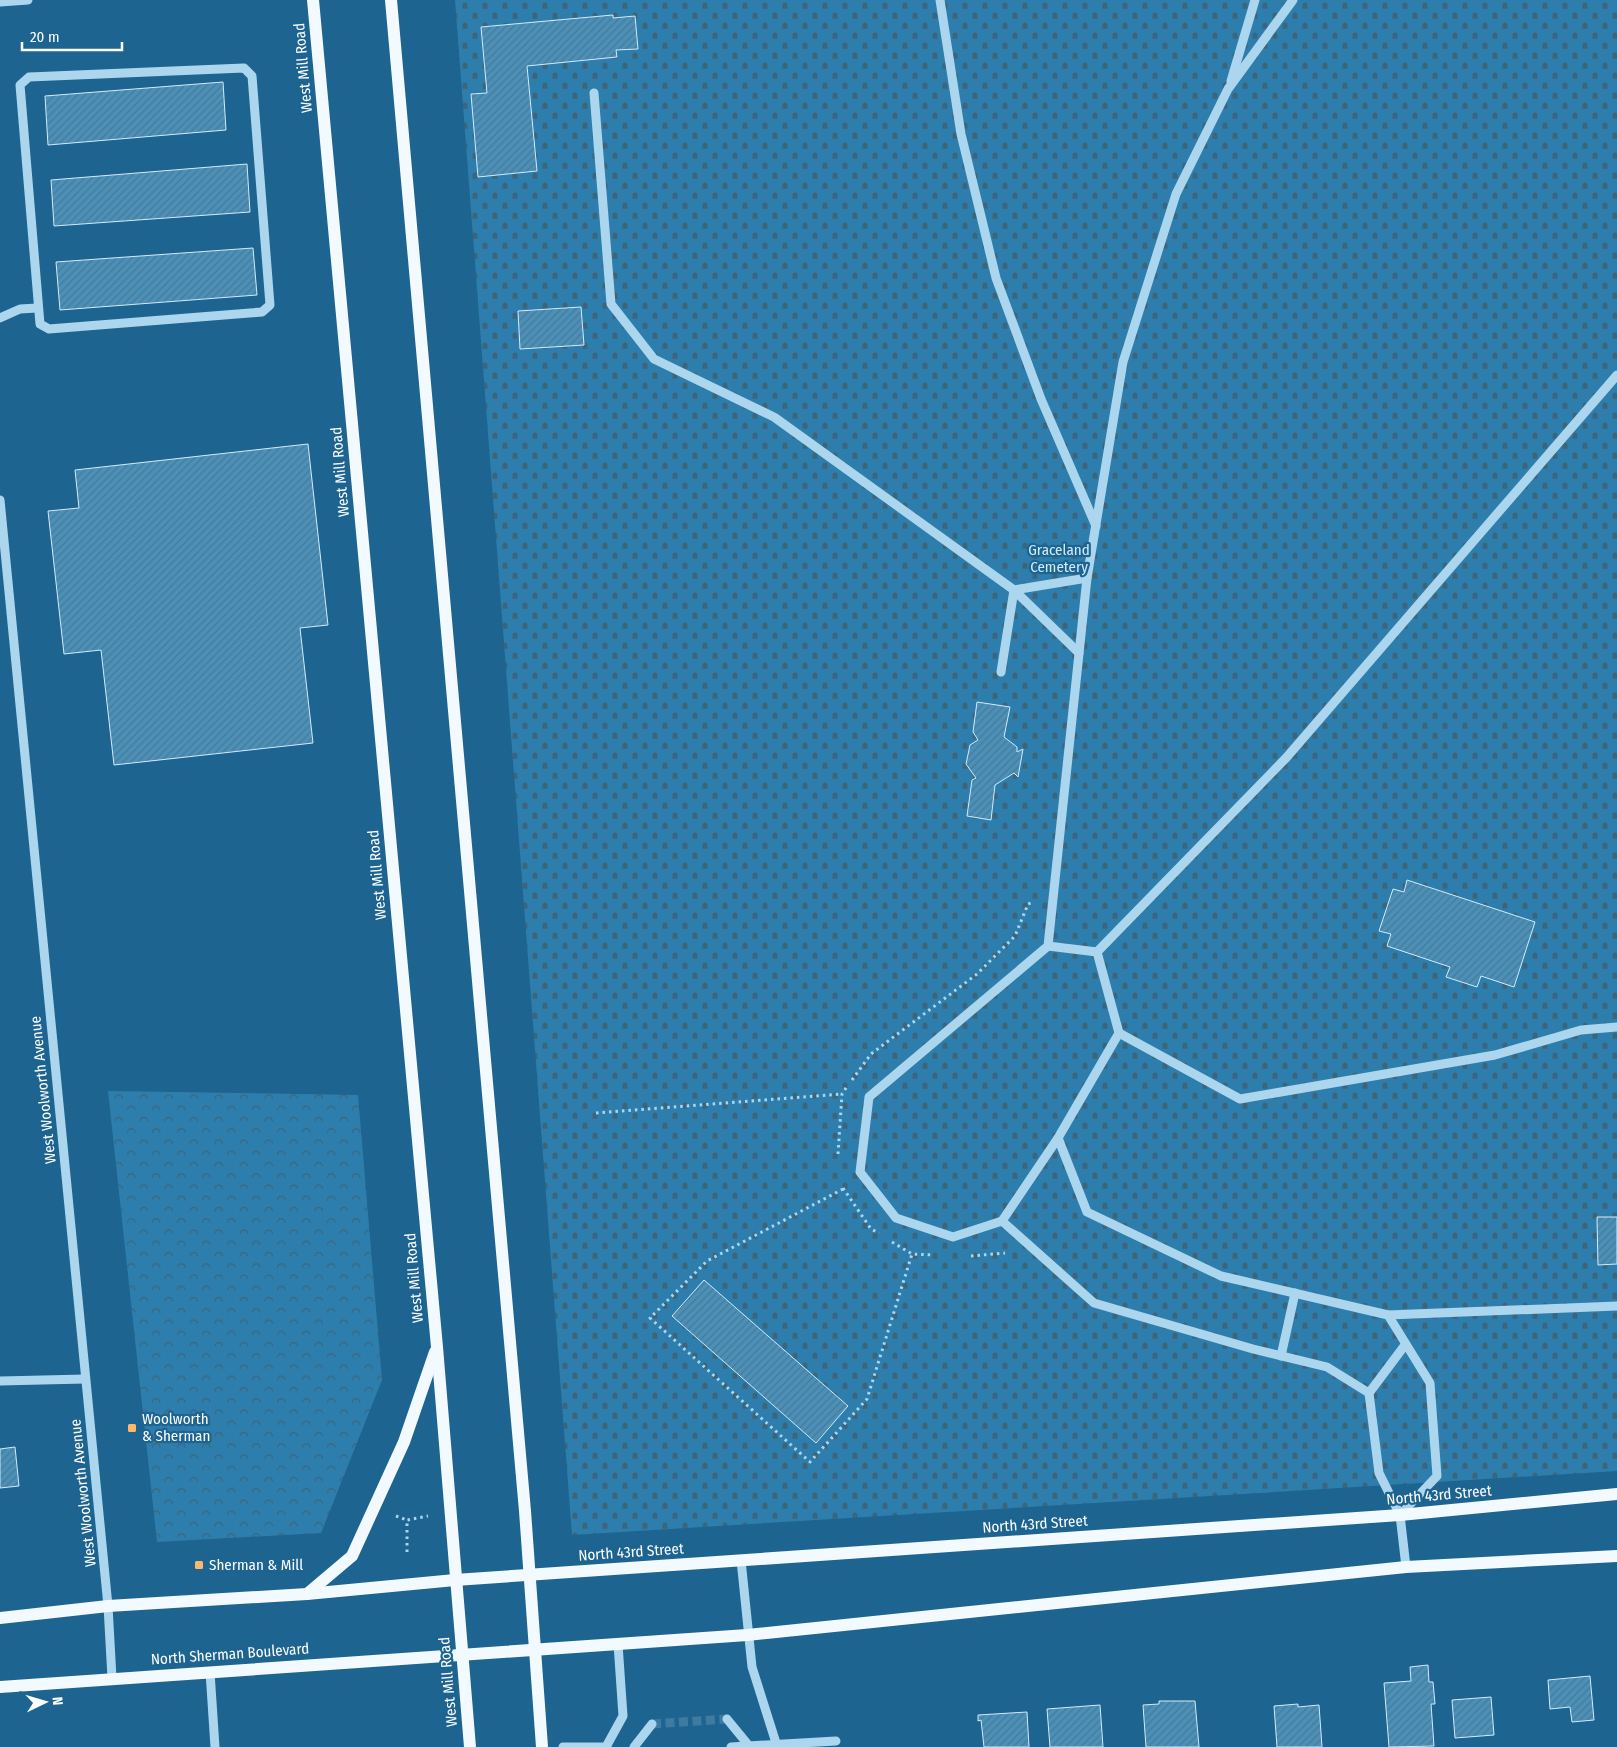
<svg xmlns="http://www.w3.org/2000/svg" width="1617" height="1747" font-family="'Fira Sans Condensed',sans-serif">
  <defs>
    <pattern id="cemetery-stones" width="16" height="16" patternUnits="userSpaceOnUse" patternTransform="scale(1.25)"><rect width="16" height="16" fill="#2d7eac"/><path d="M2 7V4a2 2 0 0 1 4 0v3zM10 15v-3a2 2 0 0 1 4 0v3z" fill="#3c657c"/></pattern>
    <pattern id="park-crowns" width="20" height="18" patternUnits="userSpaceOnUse" patternTransform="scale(1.25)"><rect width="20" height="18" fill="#2d7eac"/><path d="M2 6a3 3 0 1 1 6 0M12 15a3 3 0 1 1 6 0" fill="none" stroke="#3c657c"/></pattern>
    <pattern id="building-hatch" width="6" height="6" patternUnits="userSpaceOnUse" patternTransform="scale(1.25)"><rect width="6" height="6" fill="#4a90b9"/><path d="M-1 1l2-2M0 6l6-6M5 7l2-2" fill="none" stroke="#4b7893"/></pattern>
  </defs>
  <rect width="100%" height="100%" fill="#1d6490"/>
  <!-- cemetery -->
  <path fill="url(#cemetery-stones)" d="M 455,0 L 1617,0 L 1617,1471 L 572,1535 Z"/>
  <!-- park -->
  <path fill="url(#park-crowns)" d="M 108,1091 L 358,1095 L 382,1380 L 321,1533 L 157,1542 Z"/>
  <!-- building -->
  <g fill="url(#building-hatch)" stroke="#d2ebfa">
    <path d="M 613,15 L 613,18 L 635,16 L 638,49 L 616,50 L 617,57 L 527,66 L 537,171 L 478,177 L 471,94 L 487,93 L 481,27 Z"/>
    <path d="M 223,82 L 226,130 L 48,145 L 45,96 Z"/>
    <path d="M 247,164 L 250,212 L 54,226 L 51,180 Z"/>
    <path d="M 253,248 L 257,295 L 60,310 L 56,262 Z"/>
    <path d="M 581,307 L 584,345 L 520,349 L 518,311 Z"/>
    <path d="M 308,444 L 328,625 L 300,628 L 313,743 L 114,765 L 101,650 L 64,654 L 48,511 L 79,508 L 75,470 Z"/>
    <path d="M 977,702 L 1010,707 L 1004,737 L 1017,747 L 1017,752 L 1023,749 L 1018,777 L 1014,773 L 995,785 L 991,820 L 967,816 L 972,780 L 976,778 L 966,764 L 970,745 L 978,740 L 973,732 Z"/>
    <path d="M 1407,880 L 1535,922 L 1514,987 L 1481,976 L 1477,987 L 1446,977 L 1450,967 L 1387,946 L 1391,934 L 1379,931 L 1393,889 L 1404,892 Z"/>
    <path d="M 1597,1217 L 1617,1217 L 1617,1264 L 1598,1265 Z"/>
    <path d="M 704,1280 L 848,1406 L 816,1443 L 672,1316 Z"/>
    <path d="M 15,1447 L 19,1486 L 0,1488 L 0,1449 Z"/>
    <path d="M 1428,1665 L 1429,1682 L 1433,1682 L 1435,1704 L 1431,1704 L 1434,1746 L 1389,1747 L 1384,1683 L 1411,1681 L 1410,1667 Z"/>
    <path d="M 1590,1676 L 1594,1720 L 1572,1722 L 1570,1707 L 1550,1709 L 1548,1680 Z"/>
    <path d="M 1491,1697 L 1494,1735 L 1455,1738 L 1452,1700 Z"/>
    <path d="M 1159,1701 L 1195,1701 L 1199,1747 L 1146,1747 L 1143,1705 L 1159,1704 Z"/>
    <path d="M 1298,1704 L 1298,1707 L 1319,1705 L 1322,1747 L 1277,1747 L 1274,1706 Z"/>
    <path d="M 1100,1705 L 1103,1747 L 1050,1747 L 1047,1709 Z"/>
    <path d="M 1027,1712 L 1029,1747 L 984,1747 L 981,1720 L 978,1721 L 978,1715 Z"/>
  </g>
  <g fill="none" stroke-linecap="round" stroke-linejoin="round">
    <!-- minor-tunnel -->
    <path stroke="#3f7ba1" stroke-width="9" stroke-dasharray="9 4.5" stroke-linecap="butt" d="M 652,1724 L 727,1719"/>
    <!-- path -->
    <g stroke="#acd6ee" stroke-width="3" stroke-dasharray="2.5 4" stroke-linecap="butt">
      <path d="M 852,1080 L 871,1054 L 977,974 L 1015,936 L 1028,904 L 1031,903"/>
      <path d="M 596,1113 L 842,1094"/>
      <path d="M 838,1154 L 842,1094 L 848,1085"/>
      <path d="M 843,1188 L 871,1229 L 879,1233"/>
      <path d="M 843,1189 L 707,1261 L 650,1318 L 810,1462 L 867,1399 L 912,1254"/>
      <path d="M 892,1242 L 912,1254 L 933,1255"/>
      <path d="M 971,1256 L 1005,1253"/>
      <path d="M 396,1516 L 407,1520"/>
      <path d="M 407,1552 L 407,1520 L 428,1516"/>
    </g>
    <!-- minor -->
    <g stroke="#acd6ee" stroke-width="9">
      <path d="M 940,0 L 961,134 L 996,278 L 1041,399 L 1096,526"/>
      <path d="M 1293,0 L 1228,89 L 1176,194 L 1123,362 L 1087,578 L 1048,946 L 869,1097 L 860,1172 L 896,1218 L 953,1237 L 1002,1221 L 1094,1303 L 1253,1349 L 1327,1367 L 1369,1393 L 1379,1473 L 1400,1515 L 1406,1567"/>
      <path d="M 0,2 L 28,0"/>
      <path d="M 244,68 L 252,76 L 270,305 L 262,312 L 49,329 L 40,324 L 20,85 L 29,77 Z"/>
      <path d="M 1231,81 L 1255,0"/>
      <path d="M 594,93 L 611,304 L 654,359 L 774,417 L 1014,590 L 1087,578"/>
      <path d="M 0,318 L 20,309 L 37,308"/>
      <path d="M 1617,375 L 1286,758 L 1097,952 L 1119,1033 L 1240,1099 L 1495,1055 L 1581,1030 L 1617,1027"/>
      <path d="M 0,500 L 108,1606 L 112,1678"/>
      <path d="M 1001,672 L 1014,590 L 1079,653"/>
      <path d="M 1048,946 L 1097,952"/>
      <path d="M 1119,1033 L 1058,1138 L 1087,1212 L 1221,1276 L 1388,1315 L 1430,1383 L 1437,1476 L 1400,1515"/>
      <path d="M 1002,1221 L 1058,1138"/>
      <path d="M 1388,1315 L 1617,1306"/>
      <path d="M 1281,1356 L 1295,1293"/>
      <path d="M 0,1381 L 85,1379"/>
      <path d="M 1369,1393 L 1405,1345"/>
      <path d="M 741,1560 L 752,1667 L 777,1746"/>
      <path d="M 210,1672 L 215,1747"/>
      <path d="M 727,1719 L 750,1747"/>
      <path d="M 563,1747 L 607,1747"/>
      <path d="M 606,1747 L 623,1716 L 618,1644"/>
      <path d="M 634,1747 L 652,1724"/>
      <path d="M 731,1747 L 836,1741"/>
    </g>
    <!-- major -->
    <g stroke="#f3faff" stroke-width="12">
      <path d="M 313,0 L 437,1347 L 470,1747"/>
      <path d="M 391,0 L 525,1511 L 542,1747"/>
      <path d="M 307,1594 L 352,1556 L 404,1442 L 435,1352"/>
      <path d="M 0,1618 L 108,1606 L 307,1594 L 455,1580 L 1400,1515 L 1617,1494"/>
      <path d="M 0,1687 L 747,1635 L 1406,1567 L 1617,1556"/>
    </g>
  </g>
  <!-- markers -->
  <g fill="#fdb86b" stroke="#1d6490" stroke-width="2">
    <rect x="127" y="1423" width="10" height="10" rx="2.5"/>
    <rect x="194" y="1560" width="10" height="10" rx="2.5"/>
  </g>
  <g text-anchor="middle" stroke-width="4.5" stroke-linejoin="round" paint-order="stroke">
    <!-- street labels -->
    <g font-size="15" fill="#fff" stroke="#1d6490">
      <text transform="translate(303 68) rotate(-95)" y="5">West Mill Road</text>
      <text transform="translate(340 472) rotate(-95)" y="5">West Mill Road</text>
      <text transform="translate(377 875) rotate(-95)" y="5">West Mill Road</text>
      <text transform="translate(43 1090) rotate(-96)" y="5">West Woolworth Avenue</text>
      <text transform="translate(414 1278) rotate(-95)" y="5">West Mill Road</text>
      <text transform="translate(83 1493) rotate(-96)" y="5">West Woolworth Avenue</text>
      <text transform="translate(1439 1495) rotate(-5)" y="5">North 43rd Street</text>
      <text transform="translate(1035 1524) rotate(-4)" y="5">North 43rd Street</text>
      <text transform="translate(631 1552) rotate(-4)" y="5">North 43rd Street</text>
      <text transform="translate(230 1654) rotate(-4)" y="5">North Sherman Boulevard</text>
      <text transform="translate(448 1682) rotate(-95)" y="5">West Mill Road</text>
    </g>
    <!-- park labels -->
    <g font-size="15" fill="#d2ebfa" stroke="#1d6490">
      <text x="1059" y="555">Graceland<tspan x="1059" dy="17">Cemetery</tspan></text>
    </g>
    <!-- poi labels -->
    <g font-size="15" fill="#fff" stroke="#1d6490" text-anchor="start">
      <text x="142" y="1424">Woolworth<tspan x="142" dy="17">&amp; Sherman</tspan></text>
      <text x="209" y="1570">Sherman &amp; Mill</text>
    </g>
  </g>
  <!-- north arrow -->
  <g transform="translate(45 1702) rotate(85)" stroke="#1d6490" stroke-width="4" paint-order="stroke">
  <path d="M0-4L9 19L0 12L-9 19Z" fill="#ffffff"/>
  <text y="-8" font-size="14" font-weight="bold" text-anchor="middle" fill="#ffffff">N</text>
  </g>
  <!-- scale -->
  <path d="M22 42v8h100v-8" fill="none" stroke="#ffffff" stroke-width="2.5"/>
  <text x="30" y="42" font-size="15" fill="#ffffff" stroke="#1d6490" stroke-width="4" paint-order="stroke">20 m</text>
</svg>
